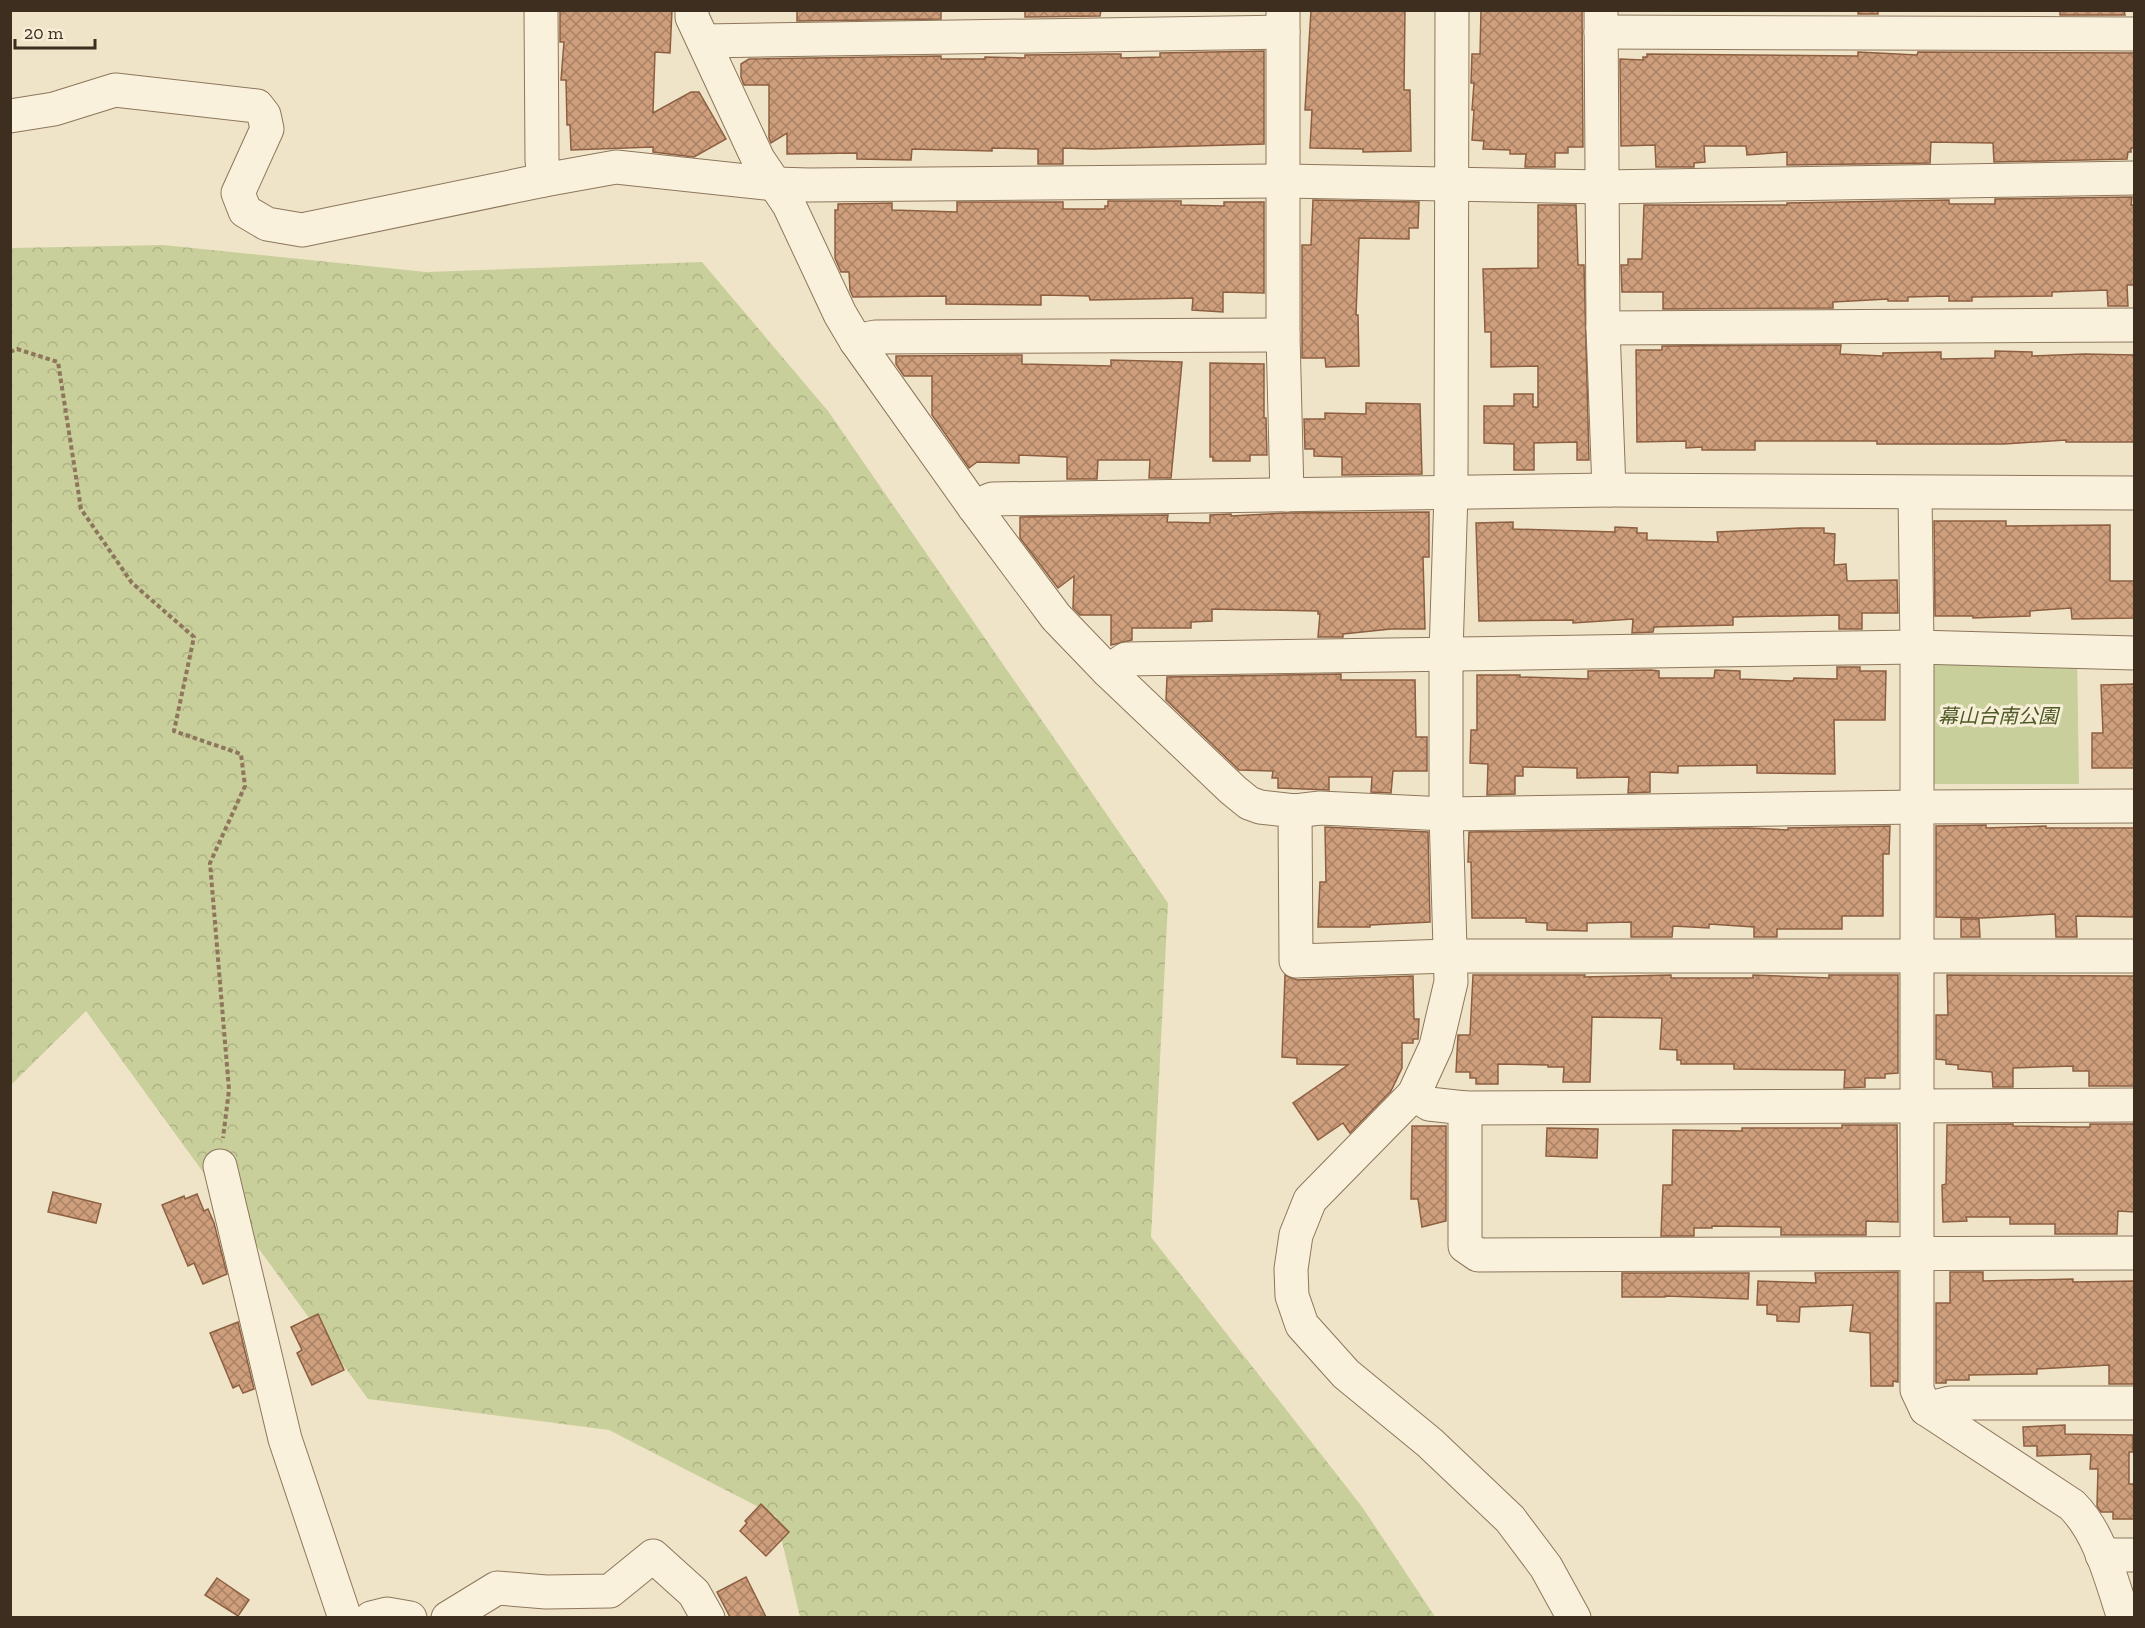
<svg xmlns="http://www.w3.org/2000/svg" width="2145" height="1628" font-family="'Zilla Slab','Noto Sans JP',serif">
  <defs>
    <pattern id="forest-crowns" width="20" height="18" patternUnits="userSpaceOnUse" patternTransform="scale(1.5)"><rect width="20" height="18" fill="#c9cf9b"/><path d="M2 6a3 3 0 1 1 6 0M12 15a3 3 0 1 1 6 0" fill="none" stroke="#aeb285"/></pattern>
    <pattern id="building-cross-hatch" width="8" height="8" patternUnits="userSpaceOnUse" patternTransform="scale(1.5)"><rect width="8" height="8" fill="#cf9f7d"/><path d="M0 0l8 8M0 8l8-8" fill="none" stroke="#a98266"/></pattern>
  </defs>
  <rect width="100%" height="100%" fill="#f0e4c8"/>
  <!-- green -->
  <path fill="#c9cf9b" d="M 1917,648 L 2077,649 L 2079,784 L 1920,784 Z"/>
  <!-- forest -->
  <path fill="url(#forest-crowns)" d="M 163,245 L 426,272 L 702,262 L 828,411 L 1168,903 L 1151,1237 L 1363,1508 L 1435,1617 L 800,1617 L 776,1516 L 609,1430 L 368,1399 L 86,1011 L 11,1085 L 11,248 Z"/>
  <!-- building -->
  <g fill="url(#building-cross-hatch)" stroke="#8d5f41" stroke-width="1.5">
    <path d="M 560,10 L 672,10 L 670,53 L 655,52 L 653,113 L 691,92 L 699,92 L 726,139 L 694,157 L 653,152 L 653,147 L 571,150 L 570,125 L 567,125 L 566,80 L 561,80 L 564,42 L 560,42 Z"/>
    <path d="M 797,10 L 941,10 L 941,19 L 797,21 Z"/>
    <path d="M 1025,10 L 1101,10 L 1100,16 L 1025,17 Z"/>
    <path d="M 1311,10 L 1405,10 L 1404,90 L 1410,90 L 1411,151 L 1363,152 L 1363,149 L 1310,148 L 1312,110 L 1305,110 Z"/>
    <path d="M 1481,10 L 1582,10 L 1583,147 L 1568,147 L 1568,153 L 1555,153 L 1555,167 L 1525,167 L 1526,154 L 1510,154 L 1510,150 L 1483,149 L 1484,141 L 1472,140 L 1474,110 L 1472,110 L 1474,83 L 1471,83 L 1472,54 L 1480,54 Z"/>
    <rect x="1858" y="10" width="20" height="4"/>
    <path d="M 2060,10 L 2124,10 L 2125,15 L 2060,15 Z"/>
    <path d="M 1264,51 L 1264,144 L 1093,149 L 1063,148 L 1063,164 L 1038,164 L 1038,149 L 992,148 L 992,151 L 912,149 L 911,160 L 857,159 L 857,153 L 787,154 L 787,133 L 771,143 L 769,138 L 769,85 L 744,85 L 741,77 L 741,64 L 749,59 L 941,56 L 941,59 L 985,59 L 985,57 L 1025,58 L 1025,55 L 1105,54 L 1121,54 L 1121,58 L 1160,57 L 1160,53 Z"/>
    <path d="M 1858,52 L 1917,55 L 1918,52 L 2134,53 L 2134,148 L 2131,148 L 2131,152 L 2128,152 L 2127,159 L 1994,162 L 1993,143 L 1931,142 L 1930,163 L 1787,165 L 1787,152 L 1747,155 L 1746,146 L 1704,146 L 1705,162 L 1694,163 L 1694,167 L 1656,167 L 1655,145 L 1621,146 L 1620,59 L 1643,60 L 1643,57 L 1647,57 L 1647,54 L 1858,56 Z"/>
    <path d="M 2132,197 L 2131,205 L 2134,205 L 2134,285 L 2127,285 L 2128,306 L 2108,306 L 2107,290 L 2052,292 L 2052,296 L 1972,297 L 1972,301 L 1949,301 L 1949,296 L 1908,297 L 1908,301 L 1888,301 L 1888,299 L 1833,302 L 1833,308 L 1663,309 L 1663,292 L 1622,292 L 1621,265 L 1628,265 L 1628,259 L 1642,259 L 1644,205 L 1787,205 L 1787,203 L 1949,200 L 1949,204 L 1995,204 L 1995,199 Z"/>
    <path d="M 1313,200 L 1419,202 L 1418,228 L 1409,228 L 1409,239 L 1359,238 L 1356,315 L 1358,315 L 1359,366 L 1326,367 L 1325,358 L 1302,358 L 1302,245 L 1311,245 Z"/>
    <path d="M 1108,201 L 1181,201 L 1181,205 L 1224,206 L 1224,202 L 1264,202 L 1264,293 L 1223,292 L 1223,312 L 1192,310 L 1193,298 L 1090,300 L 1089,296 L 1041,295 L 1041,305 L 946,304 L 946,296 L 853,297 L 850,290 L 849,272 L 841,272 L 835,258 L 835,210 L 838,210 L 838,204 L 892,203 L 892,210 L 957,212 L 957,202 L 1063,202 L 1063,209 L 1105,209 L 1105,206 L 1108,206 Z"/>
    <path d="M 1538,205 L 1576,205 L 1578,265 L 1584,265 L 1589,460 L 1577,460 L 1577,442 L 1534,443 L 1534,470 L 1514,470 L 1514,444 L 1484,443 L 1484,406 L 1514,406 L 1514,394 L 1533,394 L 1533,407 L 1538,407 L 1538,366 L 1491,367 L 1491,332 L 1485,332 L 1483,269 L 1538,268 Z"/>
    <path d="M 1841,345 L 1840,354 L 1883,356 L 1883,353 L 1941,352 L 1941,359 L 1995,358 L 1995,351 L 2032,352 L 2032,356 L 2085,354 L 2134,355 L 2134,442 L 2066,442 L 2066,440 L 2004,444 L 1877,444 L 1877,441 L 1755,441 L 1755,450 L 1702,450 L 1702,447 L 1686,448 L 1686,441 L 1637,442 L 1636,350 L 1662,350 L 1662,346 Z"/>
    <path d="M 1022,355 L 1022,364 L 1111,366 L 1111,360 L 1182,362 L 1171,478 L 1149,478 L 1150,460 L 1098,460 L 1097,479 L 1067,479 L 1067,457 L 1019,455 L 1019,463 L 977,462 L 969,468 L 932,415 L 932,376 L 904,376 L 896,364 L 896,356 Z"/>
    <path d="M 1210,363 L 1264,364 L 1264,418 L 1266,418 L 1267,455 L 1250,455 L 1250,461 L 1213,461 L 1213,457 L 1210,457 Z"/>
    <path d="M 1366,403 L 1420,404 L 1422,474 L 1342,475 L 1342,457 L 1314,456 L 1314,449 L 1305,449 L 1304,419 L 1325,419 L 1325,413 L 1366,414 Z"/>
    <path d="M 1429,512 L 1429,557 L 1423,557 L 1425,629 L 1391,629 L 1343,634 L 1343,637 L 1318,637 L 1320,614 L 1318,614 L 1318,611 L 1212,609 L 1212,621 L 1191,622 L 1191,628 L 1132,628 L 1132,640 L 1111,645 L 1111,615 L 1080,615 L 1073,608 L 1074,576 L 1058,588 L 1020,538 L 1020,517 L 1168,515 L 1167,522 L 1210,523 L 1210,515 L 1231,514 L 1231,516 L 1285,513 Z"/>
    <path d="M 1934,521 L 2006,521 L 2006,526 L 2110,525 L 2110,581 L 2134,581 L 2134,618 L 2072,619 L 2071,608 L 2030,611 L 2030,616 L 1973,618 L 1973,616 L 1935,616 Z"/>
    <path d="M 1513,522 L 1513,529 L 1615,532 L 1615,527 L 1637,528 L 1637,533 L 1647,533 L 1647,540 L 1718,542 L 1717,532 L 1800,528 L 1824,528 L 1824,533 L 1835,534 L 1834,565 L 1846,564 L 1847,581 L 1897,580 L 1898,613 L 1862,613 L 1862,629 L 1839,629 L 1839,615 L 1733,617 L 1733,625 L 1654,627 L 1653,632 L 1632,633 L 1633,619 L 1573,623 L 1573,620 L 1479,621 L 1476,523 Z"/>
    <path d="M 1837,667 L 1860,667 L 1860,671 L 1886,671 L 1885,720 L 1834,720 L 1835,774 L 1757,773 L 1757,765 L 1678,766 L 1678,773 L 1650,772 L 1650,792 L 1628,793 L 1629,777 L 1577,778 L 1577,768 L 1523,767 L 1523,776 L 1515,776 L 1515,794 L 1487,795 L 1488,764 L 1470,763 L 1471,730 L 1477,730 L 1477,675 L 1520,675 L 1520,677 L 1588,679 L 1588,671 L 1651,670 L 1659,671 L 1659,678 L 1714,678 L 1715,670 L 1740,671 L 1740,679 L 1793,681 L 1794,678 L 1837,679 Z"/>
    <path d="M 1341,674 L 1341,680 L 1415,680 L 1416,737 L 1427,737 L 1427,771 L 1393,771 L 1391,793 L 1371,792 L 1372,777 L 1329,777 L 1329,790 L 1278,788 L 1278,778 L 1272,778 L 1273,771 L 1239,770 L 1166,700 L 1167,677 Z"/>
    <path d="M 2134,684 L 2134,768 L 2092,768 L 2092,733 L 2103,733 L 2101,685 Z"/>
    <path d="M 1986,825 L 1986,828 L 2046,826 L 2046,828 L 2134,828 L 2134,917 L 2076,916 L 2077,937 L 2056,937 L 2055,914 L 1982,918 L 1936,917 L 1936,826 Z"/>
    <path d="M 1890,826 L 1889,854 L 1883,854 L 1883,916 L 1842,916 L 1842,929 L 1777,929 L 1777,937 L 1754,937 L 1754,927 L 1709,924 L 1709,928 L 1673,926 L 1672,937 L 1631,937 L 1631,922 L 1587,923 L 1587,931 L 1547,930 L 1547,923 L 1526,922 L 1526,918 L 1472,918 L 1471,862 L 1468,862 L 1469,832 L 1748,828 L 1788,830 L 1788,828 Z"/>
    <path d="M 1325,827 L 1428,832 L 1430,922 L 1370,925 L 1370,927 L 1318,927 L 1320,882 L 1326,882 Z"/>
    <path d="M 1961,919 L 1979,919 L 1980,937 L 1961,937 Z"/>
    <path d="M 1285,975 L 1297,980 L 1413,976 L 1414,1019 L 1419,1019 L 1418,1039 L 1413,1039 L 1413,1043 L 1402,1043 L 1402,1068 L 1391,1091 L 1350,1133 L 1343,1123 L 1318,1140 L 1293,1103 L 1348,1065 L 1297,1064 L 1297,1058 L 1282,1057 Z"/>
    <path d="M 1473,975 L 1585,975 L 1584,977 L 1671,975 L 1671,978 L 1753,978 L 1753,975 L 1829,978 L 1829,975 L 1898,975 L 1898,1073 L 1885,1074 L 1885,1078 L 1865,1078 L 1865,1087 L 1844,1088 L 1845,1070 L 1734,1069 L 1734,1064 L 1681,1064 L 1681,1060 L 1677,1060 L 1677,1050 L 1660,1049 L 1662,1018 L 1592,1017 L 1590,1082 L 1563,1082 L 1564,1067 L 1548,1067 L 1548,1065 L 1498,1064 L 1498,1084 L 1476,1084 L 1476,1078 L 1470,1078 L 1470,1072 L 1456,1072 L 1458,1035 L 1470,1035 Z"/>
    <path d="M 1947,975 L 2134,976 L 2134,1086 L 2089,1086 L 2089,1071 L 2073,1071 L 2073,1066 L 2013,1068 L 2013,1087 L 1993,1087 L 1992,1072 L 1958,1069 L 1958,1065 L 1946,1064 L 1946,1060 L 1936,1059 L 1936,1015 L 1948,1015 Z"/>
    <path d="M 2013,1124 L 2013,1126 L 2070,1127 L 2090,1127 L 2090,1124 L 2134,1124 L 2134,1212 L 2118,1211 L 2117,1234 L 2055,1234 L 2055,1224 L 2010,1224 L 2010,1217 L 1966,1217 L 1967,1221 L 1943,1222 L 1942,1185 L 1946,1184 L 1947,1125 Z"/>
    <path d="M 1842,1125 L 1897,1125 L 1898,1222 L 1866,1221 L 1866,1235 L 1781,1235 L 1781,1227 L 1712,1226 L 1712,1228 L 1694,1228 L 1694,1236 L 1661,1236 L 1663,1185 L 1672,1185 L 1673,1130 L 1742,1131 L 1742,1128 L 1842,1128 Z"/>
    <path d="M 1412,1126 L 1446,1126 L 1446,1221 L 1422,1227 L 1418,1199 L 1411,1199 Z"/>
    <path d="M 1547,1128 L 1598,1129 L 1597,1158 L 1546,1156 Z"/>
    <path d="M 53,1192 L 101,1204 L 96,1223 L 48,1212 Z"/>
    <path d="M 197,1194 L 204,1211 L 208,1209 L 214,1223 L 227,1274 L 203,1284 L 194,1263 L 188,1266 L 162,1205 L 184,1196 L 185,1199 Z"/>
    <path d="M 1898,1272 L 1898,1382 L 1893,1381 L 1893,1386 L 1871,1386 L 1870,1333 L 1850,1331 L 1853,1305 L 1800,1307 L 1799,1322 L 1777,1321 L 1777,1315 L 1767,1314 L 1767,1305 L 1757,1305 L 1758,1281 L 1816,1283 L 1815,1273 Z"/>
    <path d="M 1950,1272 L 1983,1272 L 1983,1281 L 2073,1279 L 2073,1282 L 2134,1281 L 2134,1384 L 2109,1384 L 2109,1365 L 2037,1369 L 2037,1374 L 1969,1375 L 1969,1380 L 1946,1380 L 1946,1383 L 1936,1383 L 1936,1303 L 1950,1303 Z"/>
    <path d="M 1622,1273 L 1749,1273 L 1748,1299 L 1665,1296 L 1665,1297 L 1622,1297 Z"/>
    <path d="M 318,1314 L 344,1370 L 312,1385 L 297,1353 L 302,1350 L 291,1327 Z"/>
    <path d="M 238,1322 L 254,1389 L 243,1393 L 239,1385 L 233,1388 L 210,1333 Z"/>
    <path d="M 2065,1425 L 2065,1434 L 2133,1435 L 2133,1452 L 2129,1452 L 2129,1484 L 2134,1484 L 2134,1519 L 2113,1519 L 2113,1512 L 2101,1512 L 2097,1506 L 2098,1469 L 2090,1469 L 2091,1454 L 2037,1456 L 2037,1446 L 2024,1446 L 2023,1427 Z"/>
    <path d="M 761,1504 L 789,1532 L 766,1556 L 740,1531 L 747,1523 L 745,1521 Z"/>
    <path d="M 746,1577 L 766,1617 L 730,1617 L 717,1592 Z"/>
    <path d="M 217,1578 L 249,1600 L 238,1616 L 205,1595 Z"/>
  </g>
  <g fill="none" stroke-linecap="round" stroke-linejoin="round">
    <!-- minor casing -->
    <g stroke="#8d765c" stroke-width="35">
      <g id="minor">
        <path d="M 541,10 L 542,160 L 544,180"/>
        <path d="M 692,10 L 692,17 L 758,159 L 789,205 L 840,314 L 856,341 L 974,507 L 1056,617 L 1108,671 L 1233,790 L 1249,803 L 1260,807 L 1295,811 L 1296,961 L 1449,956 L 2134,956"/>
        <path d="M 1452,10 L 1451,492 L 1446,653 L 1446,814 L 1451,982 L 1436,1046 L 1414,1094 L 1310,1200 L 1296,1235 L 1291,1269 L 1292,1296 L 1302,1325 L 1346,1374 L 1430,1443 L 1510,1519 L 1546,1567 L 1574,1618"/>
        <path d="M 1601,10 L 1603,328 L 1609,490"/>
        <path d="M 1283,11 L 1283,335 L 1287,495"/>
        <path d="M 1601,32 L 2134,34"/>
        <path d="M 704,41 L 1283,32"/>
        <path d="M 10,116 L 54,109 L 115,90 L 257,106 L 264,115 L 267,129 L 238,193 L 245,211 L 267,224 L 302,230 L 544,180 L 616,167 L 775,184 L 809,185 L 1284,181 L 1603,187 L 2134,178"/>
        <path d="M 1603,328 L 2134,325"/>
        <path d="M 856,341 L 875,337 L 1283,335"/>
        <path d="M 1915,493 L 1917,647 L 1917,1390 L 1926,1409 L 2072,1505 C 2101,1534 2111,1580 2124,1618"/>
        <path d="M 974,507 L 992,499 L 1609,490 L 2134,493"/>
        <path d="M 1108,671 L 1126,659 L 1917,647 L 2134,653"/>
        <path d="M 1295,811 L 1320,808 L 1446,814 L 1917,807 L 2134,806"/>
        <path d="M 1414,1094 L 1429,1104 L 1465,1108 L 1465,1246 L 1478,1255 L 2134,1253"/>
        <path d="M 1465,1108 L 2134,1105"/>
        <path d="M 220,1166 L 285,1439 L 345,1618"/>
        <path d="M 1926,1409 L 1950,1403 L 2134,1403"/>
        <path d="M 2102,1555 L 2134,1555"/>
        <path d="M 371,1618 L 387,1614 L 410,1618"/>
        <path d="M 448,1618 L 497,1588 L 546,1592 L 610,1591 L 653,1556 L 694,1593 L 708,1618"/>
      </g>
    </g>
    <!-- path -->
    <path stroke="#8d765c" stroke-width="4" stroke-dasharray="4.5 3" stroke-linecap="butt" d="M 10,352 L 17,349 L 58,362 L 81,509 L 132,583 L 194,637 L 174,731 L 241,754 L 245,786 L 210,863 L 229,1090 L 223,1138"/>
    <!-- minor -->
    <use href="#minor" stroke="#faf1dc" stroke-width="33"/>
  </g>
  <g text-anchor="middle" stroke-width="6" stroke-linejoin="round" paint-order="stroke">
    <!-- park labels -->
    <g font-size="20" font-style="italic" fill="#4d5a26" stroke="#f7eed8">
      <text x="1998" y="723">幕山台南公園</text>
    </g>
  </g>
  <!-- border -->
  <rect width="2145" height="1628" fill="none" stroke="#3d2e20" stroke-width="24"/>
  <!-- scale -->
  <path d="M15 39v9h80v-9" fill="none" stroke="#3d2e20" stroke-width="3"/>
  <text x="24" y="39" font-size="18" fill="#3d2e20" stroke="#f7eed8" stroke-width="4.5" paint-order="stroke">20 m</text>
</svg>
